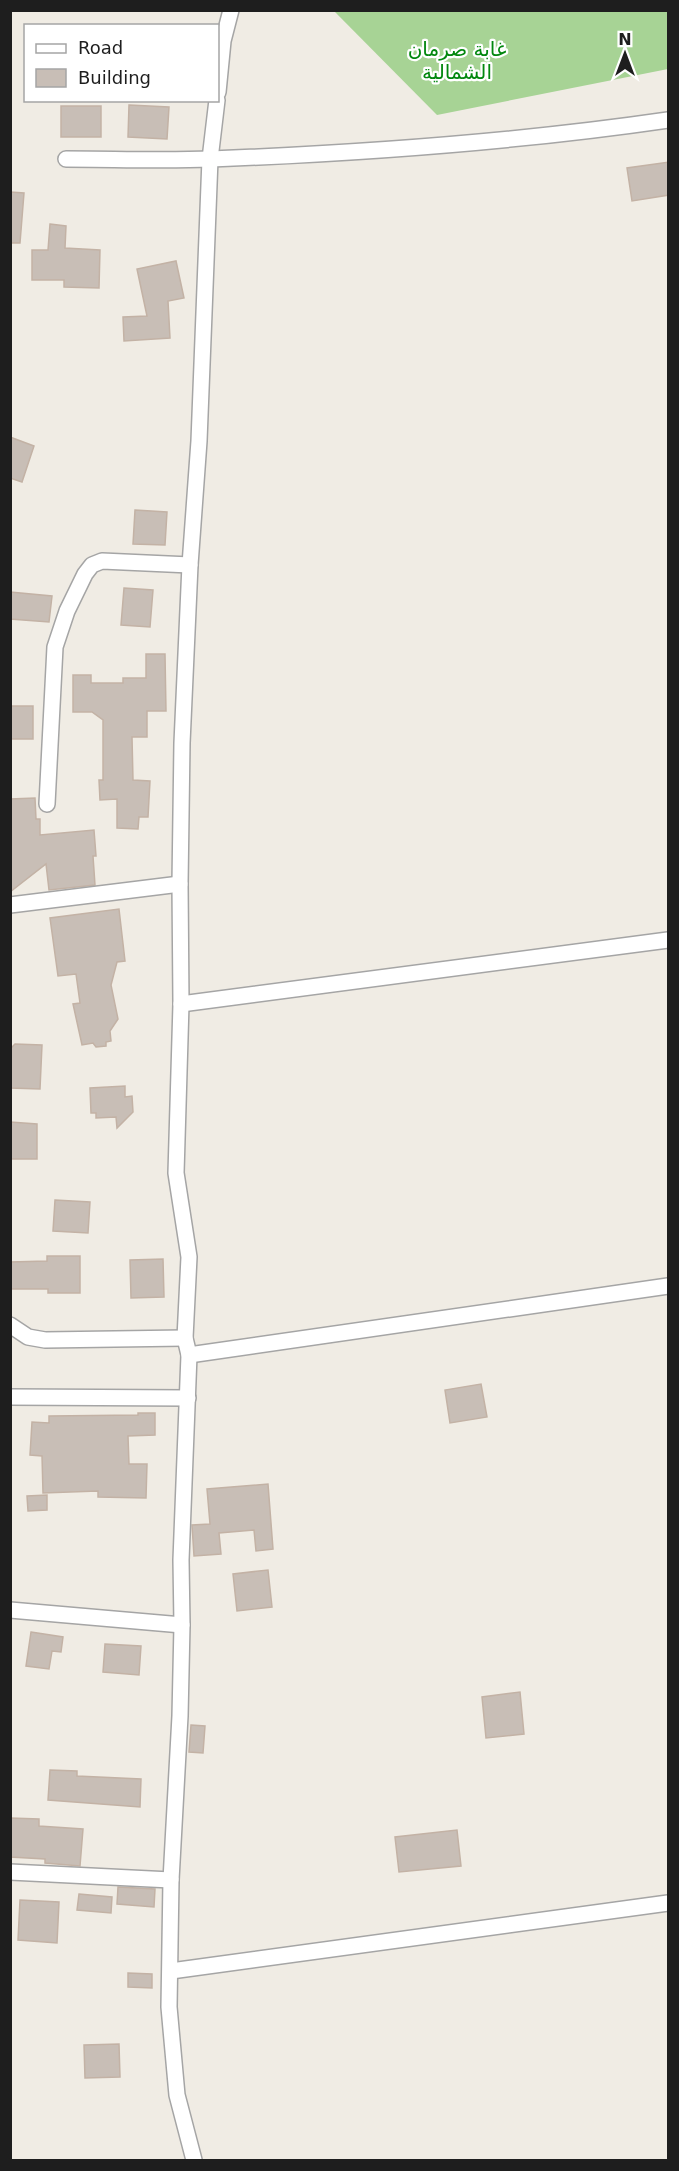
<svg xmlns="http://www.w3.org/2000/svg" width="679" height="2171" font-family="'DejaVu Sans','Noto Naskh Arabic',sans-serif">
  <rect width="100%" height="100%" fill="#f0ece4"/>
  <!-- forest -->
  <path fill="#a7d395" d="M 334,11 L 668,11 L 668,69 L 437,115 Z"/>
  <!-- building -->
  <g fill="#c8beb6" stroke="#c3b2a5" stroke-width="1.5">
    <path d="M 129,105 L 169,107 L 167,139 L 128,137 Z"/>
    <rect x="61" y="106" width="40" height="31"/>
    <path d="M 669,162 L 669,195 L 632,201 L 627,168 Z"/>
    <path d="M 10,192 L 24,193 L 20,243 L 10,243 Z"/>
    <path d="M 50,224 L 66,226 L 65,248 L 100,250 L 99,288 L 64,287 L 64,280 L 32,280 L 32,250 L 48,250 Z"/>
    <path d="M 176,261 L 184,298 L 168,301 L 170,338 L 124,341 L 123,317 L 147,316 L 137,269 Z"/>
    <path d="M 10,437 L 34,446 L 22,482 L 10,478 Z"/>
    <path d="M 135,510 L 167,512 L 165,545 L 133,544 Z"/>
    <path d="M 124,588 L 153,590 L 150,627 L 121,625 Z"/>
    <path d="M 10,592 L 52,596 L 49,622 L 10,619 Z"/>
    <path d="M 146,654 L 165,654 L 166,711 L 147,711 L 147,737 L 132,737 L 133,780 L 150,781 L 148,817 L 139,817 L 138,829 L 117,828 L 117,799 L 100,800 L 99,780 L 103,780 L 103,720 L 92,712 L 73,712 L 73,675 L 91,675 L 91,683 L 123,683 L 123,678 L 146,678 Z"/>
    <rect x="10" y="706" width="23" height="33"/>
    <path d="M 35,798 L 36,819 L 40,819 L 40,835 L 94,830 L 96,856 L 93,856 L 95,885 L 49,890 L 46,864 L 10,892 L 10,799 Z"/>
    <path d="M 119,909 L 125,961 L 117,962 L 111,985 L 118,1019 L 110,1031 L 111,1041 L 106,1042 L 106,1046 L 96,1047 L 93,1043 L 82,1045 L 73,1004 L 80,1003 L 76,974 L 58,976 L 50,918 Z"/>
    <path d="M 15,1044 L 42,1045 L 40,1089 L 10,1088 L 10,1049 Z"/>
    <path d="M 125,1086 L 125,1097 L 132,1096 L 133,1112 L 117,1128 L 116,1117 L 96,1118 L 96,1113 L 91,1113 L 90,1088 Z"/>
    <path d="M 10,1122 L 37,1124 L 37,1159 L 10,1159 Z"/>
    <path d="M 55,1200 L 90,1202 L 88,1233 L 53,1231 Z"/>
    <path d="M 47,1256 L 80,1256 L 80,1293 L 48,1293 L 48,1289 L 10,1289 L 10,1262 L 47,1261 Z"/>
    <path d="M 163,1259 L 164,1297 L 131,1298 L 130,1260 Z"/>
    <path d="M 481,1384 L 487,1417 L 450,1423 L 445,1390 Z"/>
    <path d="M 138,1413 L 155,1413 L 155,1435 L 128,1436 L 129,1464 L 147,1464 L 146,1498 L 98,1497 L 98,1491 L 43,1493 L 42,1456 L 30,1455 L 32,1422 L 49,1423 L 49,1416 L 138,1415 Z"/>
    <path d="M 268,1484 L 273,1549 L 256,1551 L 254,1530 L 219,1533 L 221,1554 L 194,1556 L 192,1525 L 210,1524 L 207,1489 Z"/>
    <path d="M 47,1495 L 47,1510 L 28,1511 L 27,1496 Z"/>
    <path d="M 268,1570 L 272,1607 L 237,1611 L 233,1574 Z"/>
    <path d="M 31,1632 L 63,1637 L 61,1652 L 52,1651 L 49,1669 L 26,1666 Z"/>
    <path d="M 105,1644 L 141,1646 L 139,1675 L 103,1672 Z"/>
    <path d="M 520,1692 L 524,1734 L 486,1738 L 482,1697 Z"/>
    <path d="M 191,1725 L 205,1726 L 203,1753 L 189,1752 Z"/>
    <path d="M 50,1770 L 77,1771 L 77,1776 L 141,1779 L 140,1807 L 48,1800 Z"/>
    <path d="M 10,1818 L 39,1819 L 39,1826 L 83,1829 L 80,1866 L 45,1863 L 45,1859 L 10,1857 Z"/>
    <path d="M 457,1830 L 461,1866 L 399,1872 L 395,1837 Z"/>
    <path d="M 118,1887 L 155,1889 L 154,1907 L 117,1904 Z"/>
    <path d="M 79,1894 L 112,1897 L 111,1913 L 77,1910 Z"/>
    <path d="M 20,1900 L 59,1902 L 57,1943 L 18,1940 Z"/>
    <path d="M 128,1973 L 152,1974 L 152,1988 L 128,1987 Z"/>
    <path d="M 119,2044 L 120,2077 L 85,2078 L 84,2045 Z"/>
  </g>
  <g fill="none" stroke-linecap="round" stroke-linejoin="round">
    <!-- minor casing -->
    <g stroke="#a5a5a5" stroke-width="18">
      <g id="minor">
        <path d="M 218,92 L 223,41 L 231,10"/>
        <path d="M 66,159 C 114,159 163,161 211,159 C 364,153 517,142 668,120"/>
        <path d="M 47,804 L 55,647 L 67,611 L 85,574 L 92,565 L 102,561 L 190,565"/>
        <path d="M 10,905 L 180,884"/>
        <path d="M 181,1004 L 668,940"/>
        <path d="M 10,1325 L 28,1337 L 45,1340 L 185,1338"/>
        <path d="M 189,1355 L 668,1286"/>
        <path d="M 10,1397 L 188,1398"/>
        <path d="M 10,1610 L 182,1625"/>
        <path d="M 10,1872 L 171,1880"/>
        <path d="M 171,1971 L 668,1903"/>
        <path d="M 194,2160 L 177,2095 L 169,2007 L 171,1880 L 180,1716 L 182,1625 L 181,1560 L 189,1355 L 185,1338 L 189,1257 L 176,1173 L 181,1004 L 180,884 L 182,743 L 190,565 L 199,441 L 210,159 L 217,100"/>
      </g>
    </g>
    <!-- minor -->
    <use href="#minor" stroke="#fff" stroke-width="15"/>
  </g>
  <g text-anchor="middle" stroke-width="4.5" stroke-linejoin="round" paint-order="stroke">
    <!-- park labels -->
    <g font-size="20" fill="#02870e" stroke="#fff">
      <text x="457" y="56">غابة صرمان<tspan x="457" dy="23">الشمالية</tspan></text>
    </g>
  </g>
  <!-- border -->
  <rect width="679" height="2171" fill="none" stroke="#1e1e1e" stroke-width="24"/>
  <!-- legend -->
  <rect x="24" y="24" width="195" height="78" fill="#ffffff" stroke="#a5a5a5" stroke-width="1.5"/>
  <rect x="36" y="44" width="30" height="9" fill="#ffffff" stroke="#a5a5a5" stroke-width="1.5"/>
  <text x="78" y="54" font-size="18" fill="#1e1e1e">Road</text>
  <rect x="36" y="69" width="30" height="18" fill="#c8beb6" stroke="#a5a5a5" stroke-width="1.5"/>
  <text x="78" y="84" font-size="18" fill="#1e1e1e">Building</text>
  <!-- north arrow -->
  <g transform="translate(625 54)" stroke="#ffffff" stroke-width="4.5" paint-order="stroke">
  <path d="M0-4.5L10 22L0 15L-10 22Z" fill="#1e1e1e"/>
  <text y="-9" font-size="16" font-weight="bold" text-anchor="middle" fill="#1e1e1e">N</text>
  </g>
</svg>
